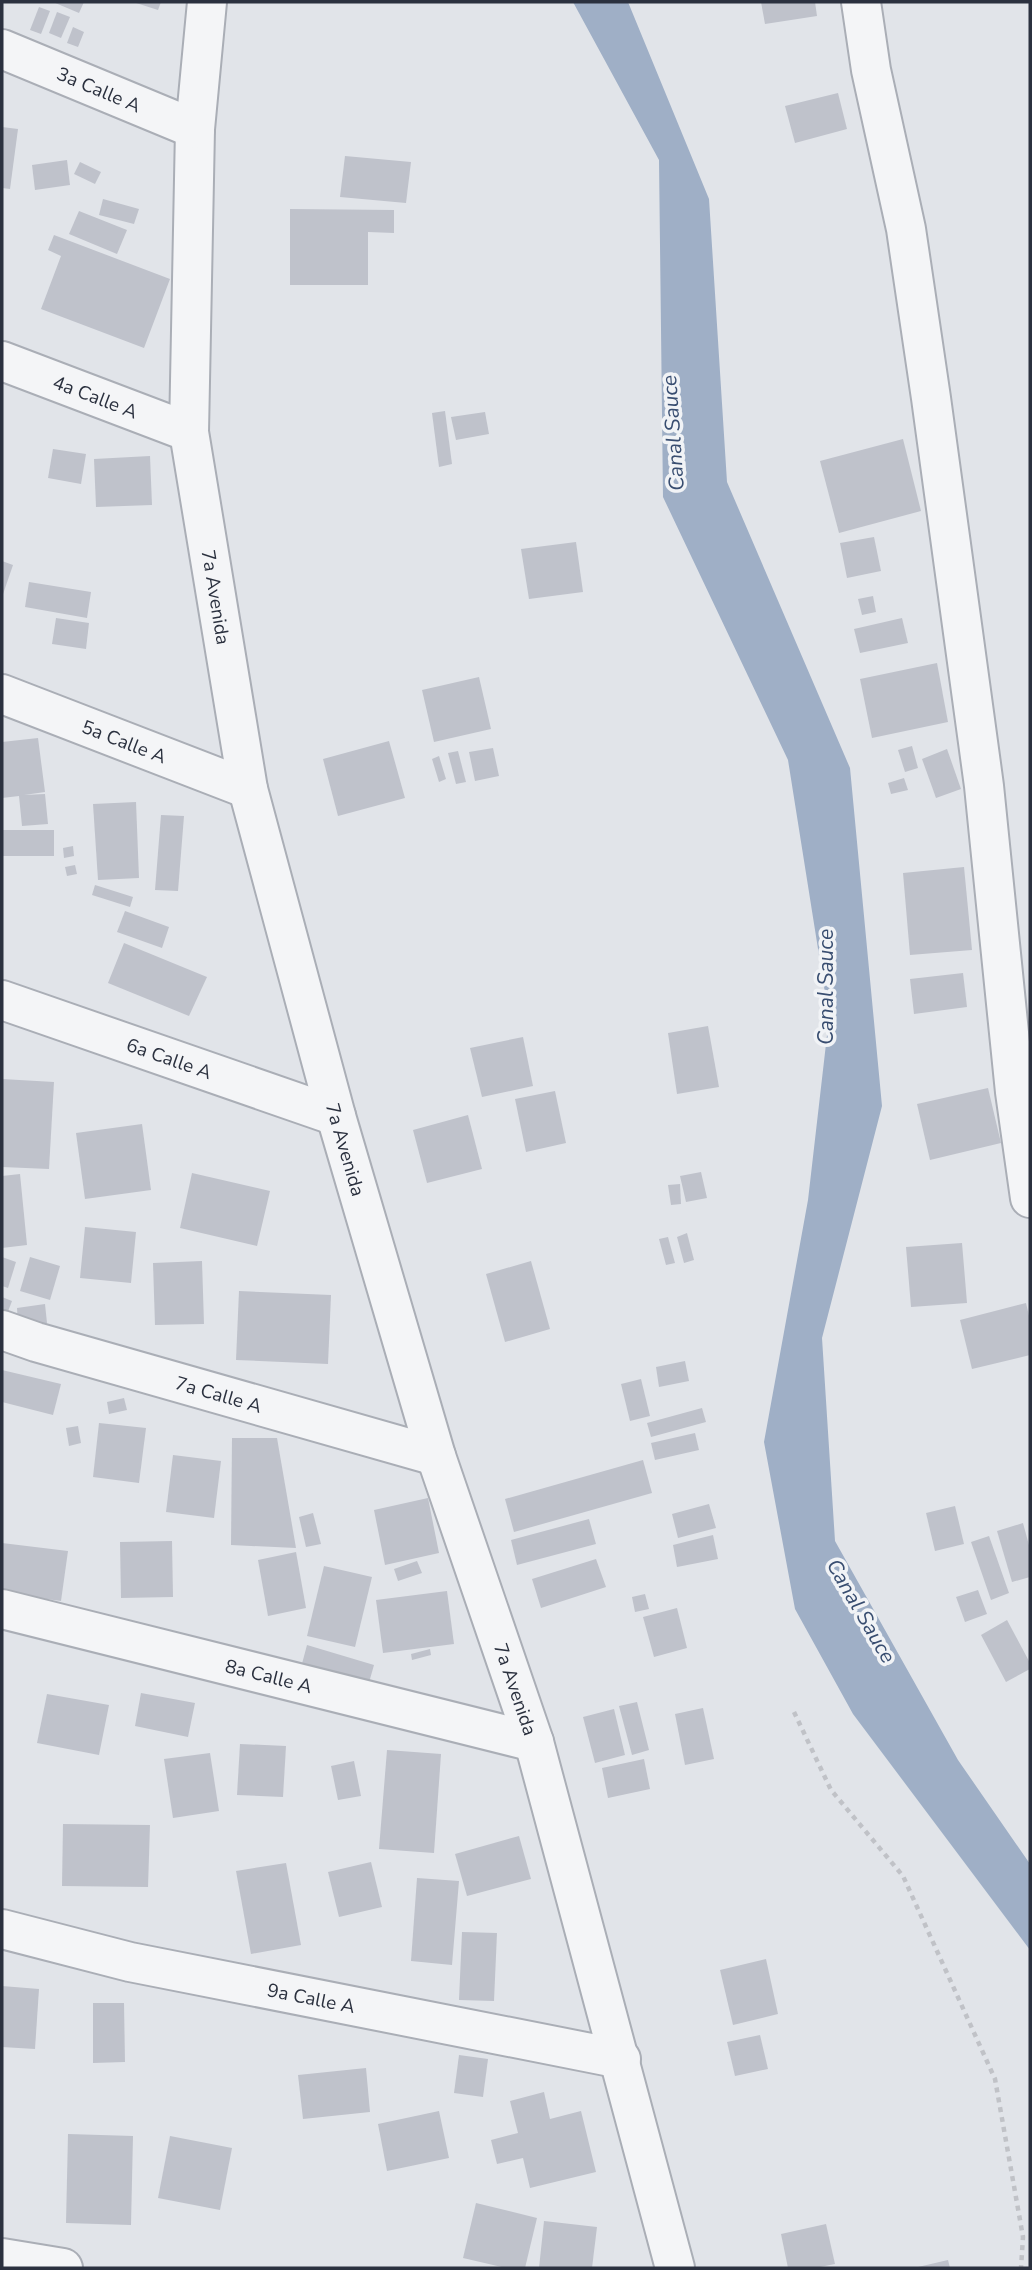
<svg xmlns="http://www.w3.org/2000/svg" width="1032" height="2270" font-family="'Nunito Sans',sans-serif">
  <rect width="100%" height="100%" fill="#e1e4e9"/>
  <!-- water -->
  <path fill="#9fafc6" d="M 573,2 L 628,2 L 709,199 L 727,482 L 850,768 L 882,1106 L 822,1338 L 835,1541 L 958,1760 L 1030,1864 L 1030,1950 L 853,1714 L 795,1609 L 764,1442 L 808,1200 L 829,1018 L 788,760 L 663,497 L 659,160 Z"/>
  <!-- building -->
  <g fill="#bfc2cb">
    <path d="M 53,2 L 84,2 L 79,13 Z"/>
    <path d="M 133,2 L 161,2 L 158,10 Z"/>
    <path d="M 761,2 L 815,2 L 817,16 L 765,24 Z"/>
    <path d="M 39,7 L 50,11 L 41,34 L 30,30 Z"/>
    <path d="M 57,12 L 70,17 L 61,38 L 49,33 Z"/>
    <path d="M 73,27 L 84,32 L 78,47 L 67,43 Z"/>
    <path d="M 838,93 L 847,129 L 795,143 L 785,106 Z"/>
    <path d="M 2,127 L 18,129 L 10,189 L 2,188 Z"/>
    <path d="M 345,156 L 411,162 L 406,203 L 340,197 Z"/>
    <path d="M 67,160 L 70,185 L 35,190 L 32,165 Z"/>
    <path d="M 80,162 L 101,172 L 95,184 L 74,174 Z"/>
    <path d="M 103,199 L 139,209 L 134,224 L 99,215 Z"/>
    <path d="M 290,209 L 394,210 L 394,233 L 368,232 L 368,285 L 290,285 Z"/>
    <path d="M 79,211 L 127,230 L 117,254 L 69,234 Z"/>
    <path d="M 54,235 L 170,279 L 144,348 L 41,309 L 61,256 L 48,250 Z"/>
    <path d="M 445,411 L 452,464 L 439,467 L 432,413 Z"/>
    <path d="M 485,412 L 489,434 L 456,440 L 451,417 Z"/>
    <path d="M 903,439 L 921,511 L 839,533 L 820,461 Z"/>
    <path d="M 53,449 L 86,454 L 81,484 L 48,478 Z"/>
    <path d="M 150,456 L 152,505 L 96,507 L 94,459 Z"/>
    <path d="M 874,537 L 881,571 L 847,578 L 840,543 Z"/>
    <path d="M 576,542 L 583,592 L 529,599 L 521,549 Z"/>
    <path d="M 2,561 L 13,565 L 2,597 Z"/>
    <path d="M 29,582 L 91,592 L 87,618 L 25,607 Z"/>
    <path d="M 873,596 L 876,612 L 862,615 L 858,599 Z"/>
    <path d="M 56,618 L 89,623 L 86,649 L 52,644 Z"/>
    <path d="M 902,618 L 908,643 L 860,653 L 854,629 Z"/>
    <path d="M 937,663 L 948,722 L 872,738 L 860,679 Z"/>
    <path d="M 479,677 L 491,729 L 434,742 L 422,690 Z"/>
    <path d="M 38,738 L 45,792 L 24,795 L 45,794 L 48,824 L 22,826 L 19,796 L 2,798 L 2,742 Z"/>
    <path d="M 389,741 L 405,798 L 338,816 L 323,759 Z"/>
    <path d="M 912,746 L 918,768 L 905,772 L 898,750 Z"/>
    <path d="M 493,748 L 499,776 L 475,781 L 469,752 Z"/>
    <path d="M 947,749 L 961,789 L 936,798 L 922,759 Z"/>
    <path d="M 458,751 L 466,782 L 456,784 L 448,753 Z"/>
    <path d="M 439,756 L 446,779 L 439,782 L 432,759 Z"/>
    <path d="M 904,778 L 908,790 L 891,794 L 888,783 Z"/>
    <path d="M 136,802 L 139,878 L 98,880 L 93,804 Z"/>
    <path d="M 161,815 L 184,816 L 178,891 L 155,890 Z"/>
    <rect x="2" y="830" width="52" height="26"/>
    <path d="M 73,846 L 74,856 L 64,858 L 63,848 Z"/>
    <path d="M 75,865 L 77,874 L 67,876 L 65,867 Z"/>
    <path d="M 964,867 L 972,950 L 910,955 L 903,873 Z"/>
    <path d="M 95,885 L 133,897 L 130,907 L 92,895 Z"/>
    <path d="M 125,911 L 169,927 L 162,948 L 117,932 Z"/>
    <path d="M 124,943 L 207,977 L 189,1016 L 108,983 Z"/>
    <path d="M 963,973 L 967,1007 L 914,1014 L 910,979 Z"/>
    <path d="M 708,1026 L 719,1087 L 677,1094 L 668,1033 Z"/>
    <path d="M 523,1037 L 533,1086 L 482,1097 L 470,1048 Z"/>
    <path d="M 2,1079 L 54,1082 L 49,1169 L 2,1167 Z"/>
    <path d="M 988,1088 L 1001,1143 L 930,1160 L 917,1104 Z"/>
    <path d="M 555,1091 L 566,1143 L 526,1152 L 515,1099 Z"/>
    <path d="M 468,1115 L 482,1169 L 427,1183 L 413,1130 Z"/>
    <path d="M 142,1124 L 151,1190 L 85,1199 L 76,1133 Z"/>
    <path d="M 701,1172 L 707,1198 L 686,1202 L 680,1176 Z"/>
    <path d="M 192,1173 L 270,1191 L 257,1246 L 180,1228 Z"/>
    <path d="M 20,1174 L 27,1245 L 2,1248 L 2,1176 Z"/>
    <path d="M 680,1184 L 681,1204 L 671,1205 L 668,1185 Z"/>
    <path d="M 85,1227 L 136,1232 L 131,1283 L 80,1278 Z"/>
    <path d="M 687,1233 L 694,1260 L 684,1263 L 677,1237 Z"/>
    <path d="M 668,1237 L 675,1263 L 666,1265 L 659,1239 Z"/>
    <path d="M 962,1243 L 967,1303 L 911,1307 L 906,1247 Z"/>
    <path d="M 2,1257 L 16,1262 L 8,1288 L 2,1286 Z"/>
    <path d="M 30,1257 L 60,1266 L 50,1300 L 20,1291 Z"/>
    <path d="M 202,1261 L 204,1324 L 155,1325 L 153,1263 Z"/>
    <path d="M 531,1261 L 550,1329 L 505,1342 L 486,1274 Z"/>
    <path d="M 239,1291 L 331,1295 L 328,1364 L 236,1360 Z"/>
    <path d="M 2,1297 L 12,1301 L 4,1322 L 2,1321 Z"/>
    <path d="M 1026,1303 L 1030,1320 L 1030,1355 L 972,1369 L 960,1320 Z"/>
    <path d="M 45,1304 L 47,1323 L 18,1326 L 17,1308 Z"/>
    <path d="M 685,1361 L 689,1381 L 659,1387 L 656,1367 Z"/>
    <path d="M 2,1370 L 61,1384 L 53,1415 L 2,1402 Z"/>
    <path d="M 641,1379 L 650,1416 L 630,1421 L 621,1384 Z"/>
    <path d="M 124,1398 L 127,1410 L 109,1414 L 107,1402 Z"/>
    <path d="M 702,1408 L 706,1422 L 651,1437 L 647,1423 Z"/>
    <path d="M 99,1423 L 146,1428 L 139,1483 L 93,1477 Z"/>
    <path d="M 78,1426 L 81,1443 L 69,1446 L 66,1428 Z"/>
    <path d="M 695,1433 L 699,1450 L 655,1460 L 651,1443 Z"/>
    <path d="M 232,1438 L 277,1438 L 296,1548 L 231,1545 Z"/>
    <path d="M 173,1455 L 221,1461 L 214,1518 L 166,1512 Z"/>
    <path d="M 643,1460 L 652,1493 L 514,1532 L 505,1499 Z"/>
    <path d="M 428,1498 L 439,1553 L 385,1565 L 374,1510 Z"/>
    <path d="M 709,1504 L 716,1528 L 678,1538 L 672,1514 Z"/>
    <path d="M 955,1506 L 964,1544 L 935,1551 L 926,1513 Z"/>
    <path d="M 313,1513 L 321,1544 L 306,1547 L 299,1517 Z"/>
    <path d="M 589,1519 L 596,1544 L 517,1565 L 511,1540 Z"/>
    <path d="M 1023,1523 L 1030,1549 L 1030,1577 L 1012,1582 L 997,1531 Z"/>
    <path d="M 713,1535 L 718,1559 L 677,1567 L 673,1545 Z"/>
    <path d="M 989,1536 L 1009,1593 L 991,1600 L 971,1542 Z"/>
    <path d="M 172,1541 L 173,1597 L 121,1598 L 120,1542 Z"/>
    <path d="M 2,1543 L 68,1551 L 61,1601 L 2,1593 Z"/>
    <path d="M 296,1552 L 306,1608 L 268,1616 L 258,1560 Z"/>
    <path d="M 596,1559 L 606,1587 L 541,1608 L 532,1579 Z"/>
    <path d="M 417,1561 L 422,1573 L 398,1581 L 394,1569 Z"/>
    <path d="M 324,1566 L 372,1577 L 355,1647 L 307,1636 Z"/>
    <path d="M 978,1590 L 987,1614 L 965,1622 L 956,1597 Z"/>
    <path d="M 447,1591 L 454,1644 L 383,1653 L 376,1600 Z"/>
    <path d="M 645,1594 L 649,1609 L 635,1612 L 632,1597 Z"/>
    <path d="M 677,1608 L 687,1648 L 654,1657 L 643,1617 Z"/>
    <path d="M 1007,1620 L 1030,1663 L 1030,1669 L 1006,1682 L 981,1635 Z"/>
    <path d="M 307,1645 L 374,1665 L 366,1693 L 299,1675 Z"/>
    <path d="M 430,1649 L 431,1655 L 412,1660 L 411,1654 Z"/>
    <path d="M 141,1693 L 195,1703 L 188,1737 L 135,1726 Z"/>
    <path d="M 47,1694 L 109,1705 L 99,1755 L 37,1743 Z"/>
    <path d="M 637,1702 L 649,1750 L 632,1755 L 619,1706 Z"/>
    <path d="M 703,1708 L 714,1759 L 685,1765 L 675,1714 Z"/>
    <path d="M 614,1709 L 625,1755 L 595,1763 L 583,1717 Z"/>
    <path d="M 240,1744 L 286,1746 L 283,1797 L 237,1795 Z"/>
    <path d="M 387,1750 L 441,1754 L 434,1853 L 379,1849 Z"/>
    <path d="M 210,1753 L 219,1811 L 173,1818 L 164,1759 Z"/>
    <path d="M 644,1759 L 650,1789 L 608,1798 L 602,1768 Z"/>
    <path d="M 354,1761 L 361,1796 L 338,1800 L 331,1766 Z"/>
    <path d="M 63,1824 L 150,1825 L 148,1887 L 62,1886 Z"/>
    <path d="M 519,1836 L 531,1879 L 467,1896 L 455,1854 Z"/>
    <path d="M 371,1862 L 382,1907 L 339,1917 L 328,1872 Z"/>
    <path d="M 286,1863 L 301,1945 L 251,1954 L 236,1871 Z"/>
    <path d="M 417,1878 L 459,1881 L 452,1965 L 411,1961 Z"/>
    <path d="M 462,1932 L 497,1933 L 494,2001 L 459,2000 Z"/>
    <path d="M 766,1959 L 778,2014 L 733,2025 L 720,1970 Z"/>
    <path d="M 2,1986 L 39,1989 L 35,2049 L 2,2047 Z"/>
    <path d="M 93,2003 L 124,2003 L 125,2062 L 93,2063 Z"/>
    <path d="M 760,2035 L 768,2069 L 735,2076 L 727,2042 Z"/>
    <path d="M 459,2055 L 488,2059 L 483,2097 L 454,2093 Z"/>
    <path d="M 366,2068 L 370,2112 L 303,2119 L 298,2075 Z"/>
    <path d="M 544,2092 L 550,2119 L 581,2111 L 596,2172 L 530,2188 L 523,2158 L 497,2164 L 491,2140 L 518,2133 L 510,2101 Z"/>
    <path d="M 439,2111 L 449,2158 L 387,2171 L 378,2124 Z"/>
    <path d="M 68,2134 L 133,2136 L 131,2225 L 66,2223 Z"/>
    <path d="M 170,2136 L 232,2148 L 220,2210 L 158,2198 Z"/>
    <path d="M 476,2203 L 537,2218 L 525,2268 L 506,2268 L 463,2258 Z"/>
    <path d="M 544,2221 L 597,2227 L 592,2268 L 539,2268 Z"/>
    <path d="M 826,2224 L 835,2264 L 815,2268 L 788,2268 L 781,2234 Z"/>
    <path d="M 948,2260 L 950,2268 L 918,2268 L 918,2267 Z"/>
  </g>
  <g fill="none" stroke-linecap="round" stroke-linejoin="round">
    <!-- minor casing -->
    <g stroke="#aaaeb6" stroke-width="42">
      <g id="minor">
        <path id="s1" d="M 207,2 L 195,129 L 189,432 L 248,789 L 336,1116 L 436,1456 L 534,1742 L 675,2268"/>
        <path d="M 861,2 L 871,70 L 906,229 L 931,398 L 984,786 L 1015,1092 L 1030,1198"/>
        <path id="s2" d="M 2,49 L 195,129"/>
        <path id="s3" d="M 2,361 L 189,432"/>
        <path id="s4" d="M 2,694 L 248,789"/>
        <path id="s5" d="M 2,1000 L 336,1116"/>
        <path id="s6" d="M 2,1330 L 36,1342 L 436,1456"/>
        <path id="s7" d="M 2,1609 L 534,1742"/>
        <path id="s8" d="M 2,1929 L 130,1962 L 621,2059"/>
        <path d="M 2,2258 L 63,2268"/>
      </g>
    </g>
    <!-- path -->
    <path stroke="#c0c2c7" stroke-width="4.5" stroke-dasharray="5 5" stroke-linecap="butt" d="M 794,1712 L 831,1790 L 903,1876 L 995,2079 L 1023,2237 L 1021,2268"/>
    <!-- minor -->
    <use href="#minor" stroke="#f4f5f7" stroke-width="38"/>
  </g>
  <g text-anchor="middle" stroke-width="7" stroke-linejoin="round" paint-order="stroke">
    <!-- street labels -->
    <g font-size="19" fill="#2b313f" stroke="#f1f3f6">
      <text dy="7" stroke="none"><textPath href="#s2" startOffset="105">3a Calle A</textPath></text>
      <text dy="7" stroke="none"><textPath href="#s3" startOffset="100">4a Calle A</textPath></text>
      <text dy="7" stroke="none"><textPath href="#s1" startOffset="598">7a Avenida</textPath></text>
      <text dy="7" stroke="none"><textPath href="#s4" startOffset="131">5a Calle A</textPath></text>
      <text dy="7" stroke="none"><textPath href="#s5" startOffset="177">6a Calle A</textPath></text>
      <text dy="7" stroke="none"><textPath href="#s1" startOffset="1166">7a Avenida</textPath></text>
      <text dy="7" stroke="none"><textPath href="#s6" startOffset="226">7a Calle A</textPath></text>
      <text dy="7" stroke="none"><textPath href="#s7" startOffset="275">8a Calle A</textPath></text>
      <text dy="7" stroke="none"><textPath href="#s1" startOffset="1732">7a Avenida</textPath></text>
      <text dy="7" stroke="none"><textPath href="#s8" startOffset="317">9a Calle A</textPath></text>
    </g>
    <!-- water labels -->
    <g font-size="21" font-style="italic" fill="#384d70" stroke="#f1f3f6">
      <text transform="translate(673 433) rotate(-94)" y="7">Canal Sauce</text>
      <text transform="translate(826 987) rotate(-90)" y="7">Canal Sauce</text>
      <text transform="translate(861 1611) rotate(60)" y="7">Canal Sauce</text>
    </g>
  </g>
  <!-- border -->
  <rect width="1032" height="2270" fill="none" stroke="#2b313f" stroke-width="7"/>
</svg>
